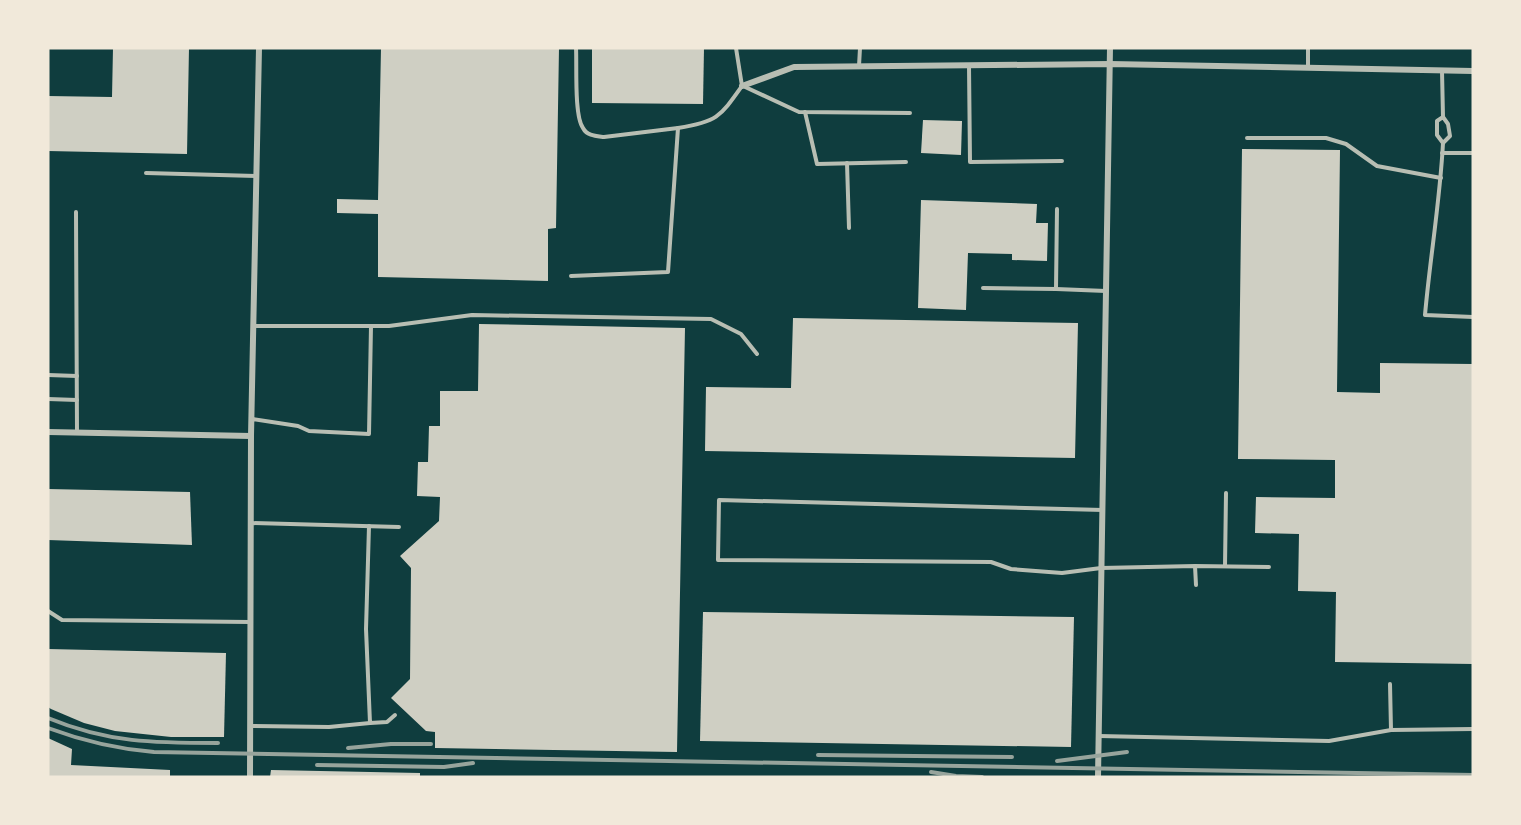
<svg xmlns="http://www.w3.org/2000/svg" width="1521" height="825" font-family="Montserrat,sans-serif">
  <rect width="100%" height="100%" fill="#0f3d3e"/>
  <!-- building -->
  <g fill="#cfcfc3">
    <path d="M 113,48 L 189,48 L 187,154 L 48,151 L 48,96 L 112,97 Z"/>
    <path d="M 381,48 L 559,48 L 556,228 L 548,229 L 548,281 L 378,277 L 378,214 L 337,213 L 337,199 L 378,200 Z"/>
    <path d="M 592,48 L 704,48 L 703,104 L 592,103 Z"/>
    <path d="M 923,120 L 962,121 L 961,155 L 921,153 Z"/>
    <path d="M 1242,149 L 1340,150 L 1337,392 L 1380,393 L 1380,363 L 1473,364 L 1473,664 L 1335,662 L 1336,592 L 1298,591 L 1299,534 L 1255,533 L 1256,497 L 1335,498 L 1335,460 L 1238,459 Z"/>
    <path d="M 921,200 L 1037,204 L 1036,223 L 1048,223 L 1047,261 L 1012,260 L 1012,254 L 968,253 L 966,310 L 918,308 Z"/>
    <path d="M 793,318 L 1078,323 L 1075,458 L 705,451 L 706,387 L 791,388 Z"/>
    <path d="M 479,324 L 685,328 L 677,752 L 435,748 L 435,732 L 426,731 L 391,698 L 410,679 L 411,568 L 400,556 L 439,521 L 440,497 L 417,496 L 418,462 L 428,462 L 429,426 L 440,426 L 440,391 L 478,391 Z"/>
    <path d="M 48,489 L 190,492 L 192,545 L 48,540 Z"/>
    <path d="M 703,612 L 1074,617 L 1071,747 L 700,741 Z"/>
    <path d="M 48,649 L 226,653 L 224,737 L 171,737 L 115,731 L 84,723 L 51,709 L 48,707 Z"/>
    <path d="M 48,738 L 72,749 L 71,765 L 170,770 L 170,777 L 48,777 Z"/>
    <path d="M 271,770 L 420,773 L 420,777 L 270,777 Z"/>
  </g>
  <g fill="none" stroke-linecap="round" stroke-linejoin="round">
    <!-- service -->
    <g stroke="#b8beb3" stroke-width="4">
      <path d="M 576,48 C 577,65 574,116 583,128 C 587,136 596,136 604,137 L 678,128"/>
      <path d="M 859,66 L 860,48"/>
      <path d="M 969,66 L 970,162 L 1062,161"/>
      <path d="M 1308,67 L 1308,48"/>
      <path d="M 1442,71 L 1443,117 L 1448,124 L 1450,136 L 1443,143 L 1437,135 L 1437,121 L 1443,117"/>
      <path d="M 743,86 L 799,112 L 910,113"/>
      <path d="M 805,112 L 817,164 L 906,162"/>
      <path d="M 1247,138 L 1326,138 L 1346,144 L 1377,166 L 1441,178"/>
      <path d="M 1443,143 C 1440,201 1430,258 1425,315 L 1473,317"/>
      <path d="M 1442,153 L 1473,153"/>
      <path d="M 847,163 L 849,228"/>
      <path d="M 146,173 L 256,176"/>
      <path d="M 76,212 L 77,432"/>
      <path d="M 571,276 L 668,272 L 678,128 C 717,122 720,117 742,86 L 736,48"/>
      <path d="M 983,288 L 1056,289 L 1057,209"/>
      <path d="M 1056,289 L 1106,291"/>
      <path d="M 253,326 L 389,326 L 472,315 L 711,319 L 741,334 L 757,354"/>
      <path d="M 48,375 L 77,376"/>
      <path d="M 48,399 L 77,400"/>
      <path d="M 252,419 L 298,426 L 309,431 L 369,434 L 371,326"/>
      <path d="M 1103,510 L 719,500 L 718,560 L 991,562 L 1011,569 L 1062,573 L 1101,568 L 1195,566 L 1269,567"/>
      <path d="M 251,523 L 399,527"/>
      <path d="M 369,526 L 366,629 L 370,723 L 387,722 L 395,715"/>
      <path d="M 1195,566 L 1196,585"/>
      <path d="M 1225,566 L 1226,493"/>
      <path d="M 48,611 L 62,620 L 250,622"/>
      <path d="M 1390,684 L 1391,730"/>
      <path d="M 251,726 L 329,727 L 370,723"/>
      <path d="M 1099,736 L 1329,741 L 1391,730 L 1473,729"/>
    </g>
    <!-- minor -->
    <g stroke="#b8beb3" stroke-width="6">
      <path d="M 742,86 L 794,67 L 1110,64 L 1473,71"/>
      <path d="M 48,432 L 251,436"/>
      <path d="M 250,777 L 251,436 L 259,48"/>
      <path d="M 1098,777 L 1110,48"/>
    </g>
    <!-- rail -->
    <g stroke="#97a49c" stroke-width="4">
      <path d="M 48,718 C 108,743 155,743 218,743"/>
      <path d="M 48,728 C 83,741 117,749 154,752 L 1473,775"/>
      <path d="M 348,748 L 391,744 L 431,744"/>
      <path d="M 818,755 L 1012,757"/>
      <path d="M 1057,761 L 1127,752"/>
      <path d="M 317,765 L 444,767 L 473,763"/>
      <path d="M 931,772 L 956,776 L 982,777"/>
    </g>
  </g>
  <!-- border -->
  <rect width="1521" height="825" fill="none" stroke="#f1e9da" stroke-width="99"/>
</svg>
